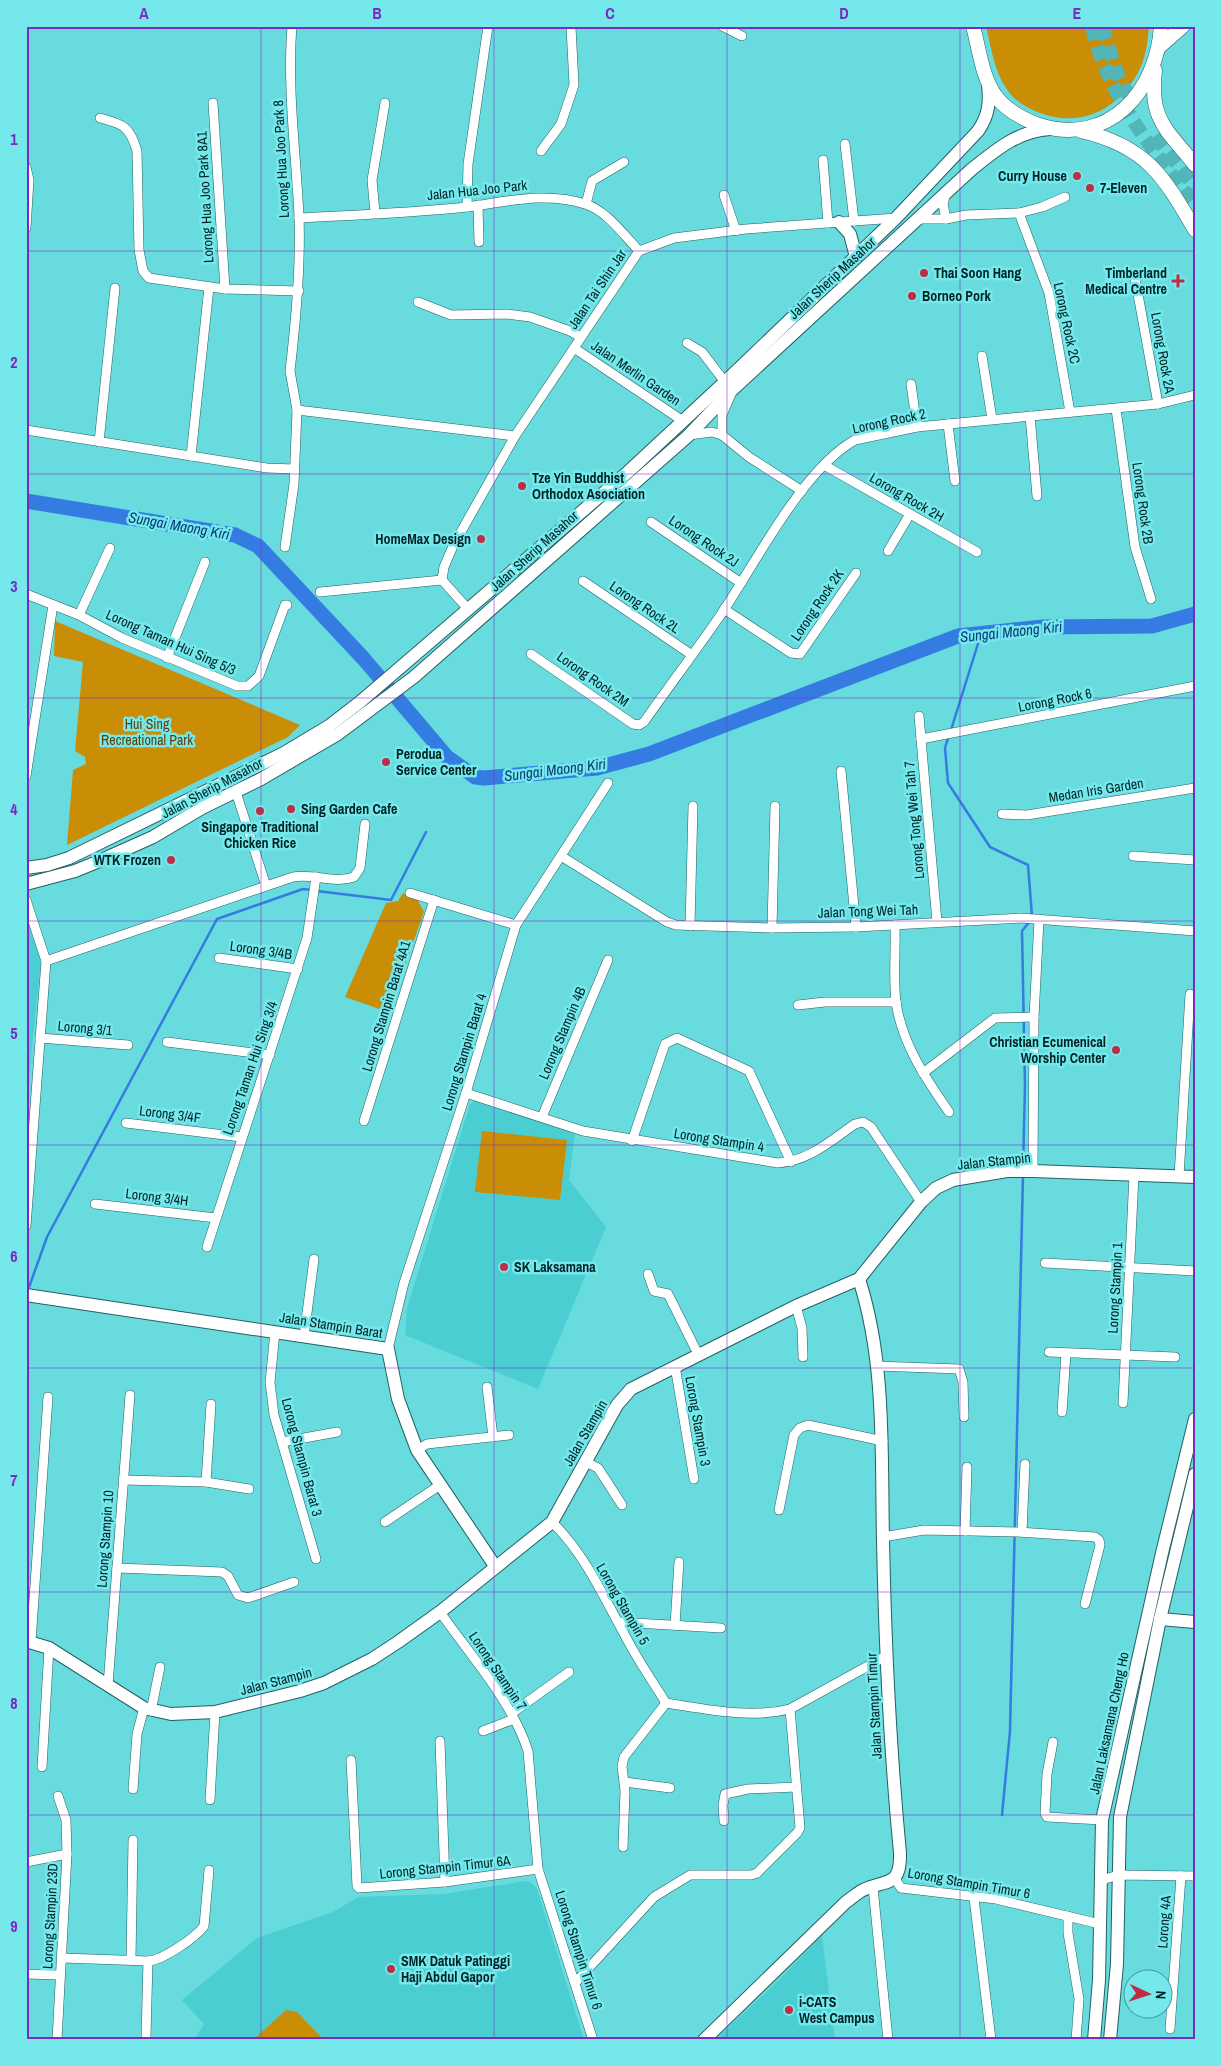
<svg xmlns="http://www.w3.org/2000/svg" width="1221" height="2066" font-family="'Archivo Narrow',sans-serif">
  <rect width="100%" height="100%" fill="#67dbde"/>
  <!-- built -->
  <g fill="#4aced2">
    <path d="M 26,919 L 41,961 L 26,1104 Z"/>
    <path d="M 478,1099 L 575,1134 L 569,1180 L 606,1227 L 538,1389 L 405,1335 L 407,1308 L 470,1104 Z"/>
    <path d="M 526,1881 L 533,1884 L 537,1889 L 584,2040 L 194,2040 L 204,2024 L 182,2000 L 257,1938 L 333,1912 L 358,1897 L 444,1894 Z"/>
    <path d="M 822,1935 L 835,2040 L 715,2040 L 780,1979 Z"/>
  </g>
  <!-- green -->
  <g fill="#ca8d06">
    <path d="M 986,26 L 1149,26 L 1149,28 C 1148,37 1147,48 1144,58 C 1131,98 1093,127 1050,116 C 1034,112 1015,103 1006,88 C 994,70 991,47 986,26 Z"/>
    <path d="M 55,621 L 300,725 L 288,737 L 67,845 L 73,770 L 86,764 L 85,757 L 75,751 L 83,662 L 54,656 Z"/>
    <path d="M 403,893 L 417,899 L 424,912 L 388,1012 L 345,997 L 386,903 L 398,901 Z"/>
    <path d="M 482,1131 L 567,1140 L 560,1200 L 475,1192 Z"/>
    <path d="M 286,2010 L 297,2012 L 324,2040 L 253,2040 Z"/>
  </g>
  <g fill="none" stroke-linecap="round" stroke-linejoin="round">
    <!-- stream -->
    <g stroke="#357ce2" stroke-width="2.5">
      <path d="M 951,730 L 981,634"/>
      <path d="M 949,735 L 945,748 L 948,783 L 990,847 L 1028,865 L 1032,916"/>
      <path d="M 317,891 L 391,900 L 426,832"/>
      <path d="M 1023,1168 L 1025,1086 L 1022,931 L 1030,921"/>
      <path d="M 28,1290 L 47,1237 L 217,919 L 303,889 L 312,890"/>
      <path d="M 1002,1815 L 1010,1731 L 1023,1176"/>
    </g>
    <!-- river -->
    <path stroke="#357ce2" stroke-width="15" d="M 26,501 L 235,535 L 258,546 L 363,658 L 447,757 L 475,777 L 484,778 L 597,768 L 649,754 L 958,636 L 1043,627 L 1152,626 L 1195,614"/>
    <!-- primary-tunnel -->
    <g stroke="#52b6b9" stroke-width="14" stroke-dasharray="14 7" stroke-linecap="butt">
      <path d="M 1092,26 C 1107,95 1153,150 1195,205"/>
      <path d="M 1102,26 L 1117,73 L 1131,100"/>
      <path d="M 1155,136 L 1195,187"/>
    </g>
    <!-- street casing -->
    <g stroke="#236163" stroke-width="10">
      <g id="street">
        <path d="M 722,26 L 742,36"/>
        <path d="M 213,103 L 225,289"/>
        <path d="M 100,118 C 124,124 130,127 137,151 L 139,250 L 143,271 L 149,278 L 225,289 L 299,291"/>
        <path d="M 845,144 L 854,221"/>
        <path d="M 541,151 L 561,124 L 574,85 L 571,27"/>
        <path d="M 823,160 L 828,223"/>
        <path d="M 26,167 L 29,180 L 26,228"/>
        <path d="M 724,195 L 736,231"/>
        <path d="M 586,204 L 592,181 L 624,162"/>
        <path d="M 478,205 L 479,242"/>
        <path d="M 467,207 L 468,164 L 488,26"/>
        <path d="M 375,213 L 372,180 L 385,103"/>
        <path d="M 1019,213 L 1049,293 L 1070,412"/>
        <path d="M 299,218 C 355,215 411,213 467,207 C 506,202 545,191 585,204 C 606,210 624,235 639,251"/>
        <path d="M 916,219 L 946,219 L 966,215 L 1019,213 L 1042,207 L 1065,197"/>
        <path d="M 946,219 L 943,204 L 946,193"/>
        <path d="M 1135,278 L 1158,404"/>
        <path d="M 418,302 L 451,315 L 507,314 L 530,317 L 570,331 L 581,337"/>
        <path d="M 687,343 L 702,352 L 725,382"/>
        <path d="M 574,348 L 683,421"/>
        <path d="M 982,356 L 992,419"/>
        <path d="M 911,384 L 917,427"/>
        <path d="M 1116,409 L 1135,547 L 1151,599"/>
        <path d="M 297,410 L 515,436"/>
        <path d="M 1030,416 L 1037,496"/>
        <path d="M 948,424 L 955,481"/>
        <path d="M 26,430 L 267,468 L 294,469"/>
        <path d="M 689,435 L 712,432 L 722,435 L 749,457 L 802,491"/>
        <path d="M 722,435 L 722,415 L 731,394"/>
        <path d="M 99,442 L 115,288"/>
        <path d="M 191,456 L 209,287"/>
        <path d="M 824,465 L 977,552"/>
        <path d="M 651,522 L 741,583"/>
        <path d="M 285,547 L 294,484 L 297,410 L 290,371 C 296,320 301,268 299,216 C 296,153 287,89 292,26"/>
        <path d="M 888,551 L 910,514"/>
        <path d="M 583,581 L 692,655"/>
        <path d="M 320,592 L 442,580"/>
        <path d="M 26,594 L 79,615 L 122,638 L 237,686 L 248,686 L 259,676 L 285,605 L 287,605"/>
        <path d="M 468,609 L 442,580 L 444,567 L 453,546 L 515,436 L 639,251 L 674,238 L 746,229 L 896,218"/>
        <path d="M 724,609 L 791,653 L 800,654 L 856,573"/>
        <path d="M 79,615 L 110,548"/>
        <path d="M 531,654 L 633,724 L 639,725 L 644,722 C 670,685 698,648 724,610 C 757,560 804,468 855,440 L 917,427 L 1158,404 L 1195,395"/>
        <path d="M 167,658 L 205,562"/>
        <path d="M 919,716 L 937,922"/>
        <path d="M 921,739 L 1195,686"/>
        <path d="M 841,771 L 856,927"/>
        <path d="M 26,776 L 53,605"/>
        <path d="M 236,792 L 266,886"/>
        <path d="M 1002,814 L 1027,815 L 1195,788"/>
        <path d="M 561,856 L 667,922 L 676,925 L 772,928 L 856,927 L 1021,918 L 1195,931"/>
        <path d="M 1133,856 L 1195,860"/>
        <path d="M 410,893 L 516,925"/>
        <path d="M 26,900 L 46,961 L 26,1226"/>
        <path d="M 895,925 C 896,950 893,977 896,1002 C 902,1044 926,1079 949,1112"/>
        <path d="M 690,926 L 693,806"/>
        <path d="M 772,928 L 775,806"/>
        <path d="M 219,958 L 298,969"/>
        <path d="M 46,961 L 293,877 C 313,873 334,884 354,877 L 360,868 L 365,824"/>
        <path d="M 798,1005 L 825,1002 L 896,1002"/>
        <path d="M 40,1038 L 128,1045"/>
        <path d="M 167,1042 L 270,1055"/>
        <path d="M 923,1073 L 995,1018 L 1034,1017"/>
        <path d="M 466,1093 L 583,1131 L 778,1163 C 809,1161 830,1141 855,1124 L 863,1122 L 871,1127 L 921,1202"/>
        <path d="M 542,1117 L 608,960"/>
        <path d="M 364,1121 L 434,900"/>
        <path d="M 126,1123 L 241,1137"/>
        <path d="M 632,1141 L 665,1044 L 677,1038 L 749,1071 L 791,1162"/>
        <path d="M 1033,1171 L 1034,1017 L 1039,920"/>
        <path d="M 1179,1176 L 1190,994"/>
        <path d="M 95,1204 L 216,1218"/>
        <path d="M 207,1247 L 307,938 L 316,877"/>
        <path d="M 1045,1263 L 1195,1271"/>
        <path d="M 648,1274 L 654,1291 L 668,1294 L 698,1354"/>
        <path d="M 796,1306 L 802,1328 L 803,1357"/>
        <path d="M 275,1332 L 270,1382 L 274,1415 L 316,1559"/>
        <path d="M 304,1336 L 314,1259"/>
        <path d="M 388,1349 L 404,1283 L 466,1093 L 516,925 L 608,783"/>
        <path d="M 1049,1352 L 1175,1357"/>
        <path d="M 675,1366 L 694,1479"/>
        <path d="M 876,1366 L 959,1369 L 963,1382 L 964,1417"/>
        <path d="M 487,1387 L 493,1437"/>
        <path d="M 1123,1403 L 1134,1175"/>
        <path d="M 1062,1412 L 1066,1353"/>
        <path d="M 282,1442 L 337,1432"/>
        <path d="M 417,1450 L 427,1444 L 509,1435"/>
        <path d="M 586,1462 L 598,1468 L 622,1505"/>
        <path d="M 123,1480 L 206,1482 L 249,1489"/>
        <path d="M 206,1482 L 211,1404"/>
        <path d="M 779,1510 L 794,1435 L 800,1428 L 808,1425 L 883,1441"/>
        <path d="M 385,1522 L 440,1485"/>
        <path d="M 552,1522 C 586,1555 605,1600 628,1641 C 639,1662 653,1682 666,1703"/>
        <path d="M 965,1531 L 967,1467"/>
        <path d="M 1022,1532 L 1025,1464"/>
        <path d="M 883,1537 L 924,1530 L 1018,1532 L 1095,1537 L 1099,1540 L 1100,1545 L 1085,1604"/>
        <path d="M 117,1568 L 222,1572 L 228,1576 L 238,1595 L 248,1598 L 294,1582"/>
        <path d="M 440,1612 C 470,1655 512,1701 528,1751 L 538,1869 L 593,2040"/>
        <path d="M 618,1622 L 721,1628"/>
        <path d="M 675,1625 L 679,1562"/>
        <path d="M 31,1642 L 48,1397"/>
        <path d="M 108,1685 L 130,1395"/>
        <path d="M 666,1703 C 706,1709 750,1719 790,1709 L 886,1656"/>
        <path d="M 151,1711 L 160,1667"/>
        <path d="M 512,1713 L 569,1672"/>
        <path d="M 483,1731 L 514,1719"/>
        <path d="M 440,1741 L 445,1882"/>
        <path d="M 1053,1742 L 1047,1774 L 1045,1813 L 1047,1817 L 1102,1820"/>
        <path d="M 351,1760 L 357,1886 L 359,1888 L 445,1882 L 538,1869"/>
        <path d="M 42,1767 L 49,1648"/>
        <path d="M 625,1782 L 670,1788"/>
        <path d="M 133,1789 L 137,1734 L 144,1708"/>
        <path d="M 210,1800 L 215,1712"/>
        <path d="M 724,1821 L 723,1805 L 725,1794 L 748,1789 L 796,1787"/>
        <path d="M 623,1847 L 625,1791 L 622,1766 L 624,1757 L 666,1703"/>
        <path d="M 26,1862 L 67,1854"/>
        <path d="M 895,1879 L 901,1888 L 996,1899 L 1100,1924"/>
        <path d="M 1102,1880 L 1118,1875 L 1195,1876"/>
        <path d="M 873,1887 L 888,2040"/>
        <path d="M 974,1898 L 991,2040"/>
        <path d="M 1068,1916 L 1068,1933 L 1079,1999 L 1076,2040"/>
        <path d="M 62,1958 L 148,1961 C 163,1960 195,1938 204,1926 L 209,1870"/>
        <path d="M 131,1959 L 133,1840"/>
        <path d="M 26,1974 L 60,1975"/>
        <path d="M 575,1983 L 654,1897 L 690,1875 L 751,1875 L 757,1873 L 797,1833 L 800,1828 L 790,1709"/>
        <path d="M 1170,2029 L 1181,1876"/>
        <path d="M 146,2037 L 148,1961"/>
        <path d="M 57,2040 L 67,1854 L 66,1820 L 58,1796"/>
      </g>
    </g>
    <!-- secondary casing -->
    <g stroke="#236163" stroke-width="14">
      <g id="secondary">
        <path d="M 839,222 L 850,234 L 856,257"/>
        <path d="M 26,868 L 47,865 L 69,858 L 284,753 L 329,726 L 360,702 L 628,472 L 725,382 L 896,218 L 978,131 C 989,115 990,102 988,84"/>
        <path d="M 26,884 L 75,871 L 97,862 L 153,837 L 202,808 L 261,779 L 338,734 L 414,677 L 688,436 L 732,390 L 972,169 C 997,149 1018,131 1050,129"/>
        <path d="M 26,1295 L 388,1349 L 398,1399 L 417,1450 L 495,1566"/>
        <path d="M 1160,1619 L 1195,1622"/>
        <path d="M 26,1641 L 49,1648 L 144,1708 L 171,1714 L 215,1712 L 300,1691 L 324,1683 L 372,1659 L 398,1642 L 440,1612 L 552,1522 L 617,1405 L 631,1389 L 796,1306 L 859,1279 L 921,1202 L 936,1188 L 953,1180 L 1007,1171 L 1033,1171 L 1195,1177"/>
        <path d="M 704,2040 L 846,1902 C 852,1898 857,1893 863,1890 C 886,1879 901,1888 900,1853 C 890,1749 885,1644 883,1539 C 881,1452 886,1363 859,1279"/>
        <path d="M 1094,2040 L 1099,1980 L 1102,1820 L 1162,1553 L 1195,1419"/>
        <path d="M 1110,2040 L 1117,1964 L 1120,1817 L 1160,1619 L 1195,1474"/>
      </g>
    </g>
    <!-- primary casing -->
    <g stroke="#236163" stroke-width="15">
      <g id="primary">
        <path d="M 973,26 C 979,48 982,77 995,95 C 1005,110 1023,119 1039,125 C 1109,147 1157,91 1161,26"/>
        <path d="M 1159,47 L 1183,26"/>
        <path d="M 1155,70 C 1149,121 1167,129 1195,165"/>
        <path d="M 1081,131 C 1146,146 1163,175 1195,230"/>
      </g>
    </g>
    <!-- street -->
    <use href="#street" stroke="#fff" stroke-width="9"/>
    <!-- secondary -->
    <use href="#secondary" stroke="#fff" stroke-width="12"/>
    <!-- primary -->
    <use href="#primary" stroke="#fff" stroke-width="14"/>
  </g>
  <!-- grid -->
  <path fill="none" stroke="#7b2cbf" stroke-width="1" stroke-opacity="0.55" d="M 261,26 L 261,2040M 494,26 L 494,2040M 727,26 L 727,2040M 960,26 L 960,2040M 26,251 L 1195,251M 26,474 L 1195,474M 26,698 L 1195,698M 26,921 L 1195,921M 26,1145 L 1195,1145M 26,1368 L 1195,1368M 26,1592 L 1195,1592M 26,1815 L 1195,1815"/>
  <!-- markers -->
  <g fill="#be2d43" stroke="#75e8ec" stroke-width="2">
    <circle cx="1077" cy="176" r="5"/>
    <circle cx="1090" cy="188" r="5"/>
    <circle cx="924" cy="273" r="5"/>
    <path d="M1175.5 273.5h5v5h5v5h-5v5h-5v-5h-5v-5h5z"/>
    <circle cx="912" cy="296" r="5"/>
    <circle cx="522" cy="486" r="5"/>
    <circle cx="481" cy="539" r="5"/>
    <circle cx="386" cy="762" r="5"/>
    <circle cx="291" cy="809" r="5"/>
    <circle cx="260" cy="811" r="5"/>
    <circle cx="171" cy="860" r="5"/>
    <circle cx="1116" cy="1050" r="5"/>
    <circle cx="504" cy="1267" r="5"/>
    <circle cx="391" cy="1969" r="5"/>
    <circle cx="789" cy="2010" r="5"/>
  </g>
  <g text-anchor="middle" stroke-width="5" stroke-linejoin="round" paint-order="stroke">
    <!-- street labels -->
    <g font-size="14" fill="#002325" stroke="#75e8ec">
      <text transform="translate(281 159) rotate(-93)" y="5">Lorong Hua Joo Park 8</text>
      <text transform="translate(477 190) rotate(-6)" y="5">Jalan Hua Joo Park</text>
      <text transform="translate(205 197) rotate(-93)" y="5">Lorong Hua Joo Park 8A1</text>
      <text transform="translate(832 278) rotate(-43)" y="5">Jalan Sherip Masahor</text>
      <text transform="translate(597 289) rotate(-56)" y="5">Jalan Tai Shin Jar</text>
      <text transform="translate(1067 323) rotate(78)" y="5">Lorong Rock 2C</text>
      <text transform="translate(1163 353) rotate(80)" y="5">Lorong Rock 2A</text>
      <text transform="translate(636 373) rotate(34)" y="5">Jalan Merlin Garden</text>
      <text transform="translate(889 421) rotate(-12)" y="5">Lorong Rock 2</text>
      <text transform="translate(907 497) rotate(30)" y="5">Lorong Rock 2H</text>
      <text transform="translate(1143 503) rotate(82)" y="5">Lorong Rock 2B</text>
      <text transform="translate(704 541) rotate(34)" y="5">Lorong Rock 2J</text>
      <text transform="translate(534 551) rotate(-42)" y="5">Jalan Sherip Masahor</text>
      <text transform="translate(817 605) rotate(-56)" y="5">Lorong Rock 2K</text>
      <text transform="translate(645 607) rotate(34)" y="5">Lorong Rock 2L</text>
      <text transform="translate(171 642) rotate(24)" y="5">Lorong Taman Hui Sing 5/3</text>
      <text transform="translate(593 679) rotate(35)" y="5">Lorong Rock 2M</text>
      <text transform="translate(1055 700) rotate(-11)" y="5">Lorong Rock 6</text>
      <text transform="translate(212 788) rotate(-28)" y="5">Jalan Sherip Masahor</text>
      <text transform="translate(1096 790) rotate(-9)" y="5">Medan Iris Garden</text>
      <text transform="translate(914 820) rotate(-95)" y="5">Lorong Tong Wei Tah 7</text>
      <text transform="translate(868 911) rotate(-2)" y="5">Jalan Tong Wei Tah</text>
      <text transform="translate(261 950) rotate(8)" y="5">Lorong 3/4B</text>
      <text transform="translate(386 1006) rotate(-73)" y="5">Lorong Stampin Barat 4A1</text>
      <text transform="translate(85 1028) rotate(5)" y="5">Lorong 3/1</text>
      <text transform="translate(562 1033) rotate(-67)" y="5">Lorong Stampin 4B</text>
      <text transform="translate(464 1052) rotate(-73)" y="5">Lorong Stampin Barat 4</text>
      <text transform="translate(250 1068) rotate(-71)" y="5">Lorong Taman Hui Sing 3/4</text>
      <text transform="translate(170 1114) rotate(7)" y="5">Lorong 3/4F</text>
      <text transform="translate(719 1140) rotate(9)" y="5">Lorong Stampin 4</text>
      <text transform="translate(994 1161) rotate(-6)" y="5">Jalan Stampin</text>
      <text transform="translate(157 1197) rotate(7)" y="5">Lorong 3/4H</text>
      <text transform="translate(1115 1288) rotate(-87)" y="5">Lorong Stampin 1</text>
      <text transform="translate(331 1325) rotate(9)" y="5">Jalan Stampin Barat</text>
      <text transform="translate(698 1421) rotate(80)" y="5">Lorong Stampin 3</text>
      <text transform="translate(585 1433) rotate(-60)" y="5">Jalan Stampin</text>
      <text transform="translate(302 1457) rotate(75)" y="5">Lorong Stampin Barat 3</text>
      <text transform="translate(105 1539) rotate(-86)" y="5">Lorong Stampin 10</text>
      <text transform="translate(623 1604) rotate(60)" y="5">Lorong Stampin 5</text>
      <text transform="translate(498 1671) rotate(56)" y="5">Lorong Stampin 7</text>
      <text transform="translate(276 1681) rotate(-15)" y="5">Jalan Stampin</text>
      <text transform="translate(874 1706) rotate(-93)" y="5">Jalan Stampin Timur</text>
      <text transform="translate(1109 1723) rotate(-78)" y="5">Jalan Laksamana Cheng Ho</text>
      <text transform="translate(445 1867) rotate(-6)" y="5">Lorong Stampin Timur 6A</text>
      <text transform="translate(969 1883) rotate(10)" y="5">Lorong Stampin Timur 6</text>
      <text transform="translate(50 1916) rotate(-87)" y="5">Lorong Stampin 23D</text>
      <text transform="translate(1164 1922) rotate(-86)" y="5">Lorong 4A</text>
      <text transform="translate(579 1950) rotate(72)" y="5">Lorong Stampin Timur 6</text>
    </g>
    <!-- poi labels -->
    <g font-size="14" font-weight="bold" fill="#002325" stroke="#75e8ec" text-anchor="start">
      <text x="1067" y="181" text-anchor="end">Curry House</text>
      <text x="1100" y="193">7-Eleven</text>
      <text x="934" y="278">Thai Soon Hang</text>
      <text x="1167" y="278" text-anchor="end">Timberland<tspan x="1167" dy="16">Medical Centre</tspan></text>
      <text x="922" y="301">Borneo Pork</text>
      <text x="532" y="483">Tze Yin Buddhist<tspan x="532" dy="16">Orthodox Asociation</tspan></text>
      <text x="471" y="544" text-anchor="end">HomeMax Design</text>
      <text x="396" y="759">Perodua<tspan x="396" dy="16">Service Center</tspan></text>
      <text x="301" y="814">Sing Garden Cafe</text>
      <text x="260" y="832" text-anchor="middle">Singapore Traditional<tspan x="260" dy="16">Chicken Rice</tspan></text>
      <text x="161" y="865" text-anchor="end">WTK Frozen</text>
      <text x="1106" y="1047" text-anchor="end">Christian Ecumenical<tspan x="1106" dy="16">Worship Center</tspan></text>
      <text x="514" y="1272">SK Laksamana</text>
      <text x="401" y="1966">SMK Datuk Patinggi<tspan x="401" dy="16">Haji Abdul Gapor</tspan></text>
      <text x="799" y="2007">i-CATS<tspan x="799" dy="16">West Campus</tspan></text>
    </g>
    <!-- park labels -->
    <g font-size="14" fill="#5e4005" stroke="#75e8ec">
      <text x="147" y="729">Hui Sing<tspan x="147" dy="16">Recreational Park</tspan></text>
    </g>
    <!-- water labels -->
    <g font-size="15" font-style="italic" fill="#0a3a7a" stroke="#75e8ec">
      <text transform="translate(179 526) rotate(10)" y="5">Sungai Maong Kiri</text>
      <text transform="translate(1011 632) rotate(-6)" y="5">Sungai Maong Kiri</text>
      <text transform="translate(555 770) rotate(-7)" y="5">Sungai Maong Kiri</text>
    </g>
  </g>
  <!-- border -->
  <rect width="1221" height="2066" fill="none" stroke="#75e8ec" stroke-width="55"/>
  <!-- north arrow -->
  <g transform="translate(1148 1994) rotate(94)"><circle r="24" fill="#75e8ec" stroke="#46999c"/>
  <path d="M0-4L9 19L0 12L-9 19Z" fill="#be2d43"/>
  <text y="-8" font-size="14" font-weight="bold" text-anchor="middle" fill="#002325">N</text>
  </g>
  <rect x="28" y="28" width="1166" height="2010" fill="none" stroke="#7b2cbf" stroke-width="2"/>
  <g font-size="16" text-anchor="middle" font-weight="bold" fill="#7b2cbf">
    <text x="144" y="19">A</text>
    <text x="377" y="19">B</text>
    <text x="610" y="19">C</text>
    <text x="844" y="19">D</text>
    <text x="1077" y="19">E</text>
    <text x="14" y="145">1</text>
    <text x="14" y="368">2</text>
    <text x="14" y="592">3</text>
    <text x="14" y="815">4</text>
    <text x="14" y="1039">5</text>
    <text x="14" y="1262">6</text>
    <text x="14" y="1486">7</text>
    <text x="14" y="1709">8</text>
    <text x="14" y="1932">9</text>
  </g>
</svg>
